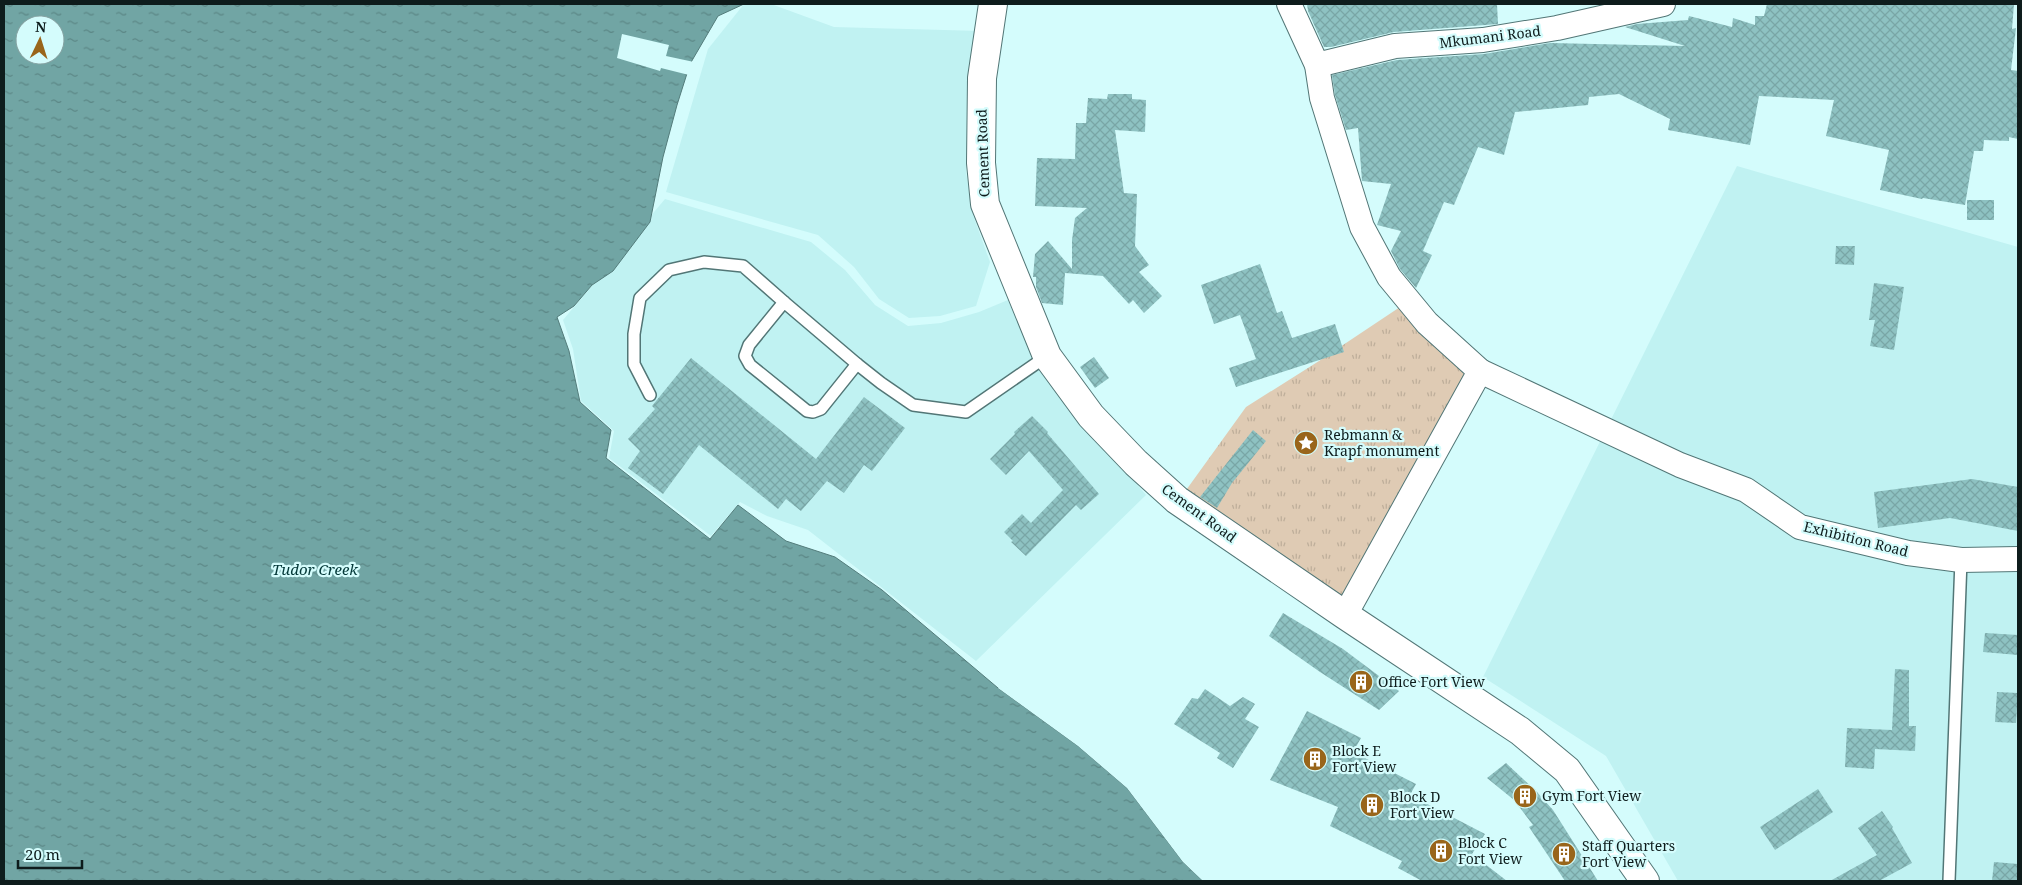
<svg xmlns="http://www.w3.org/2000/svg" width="2022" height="885" font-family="'Noto Serif',serif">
  <defs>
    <pattern id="grass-tufts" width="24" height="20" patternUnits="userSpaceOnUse" patternTransform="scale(1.25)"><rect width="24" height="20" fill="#dfcbb4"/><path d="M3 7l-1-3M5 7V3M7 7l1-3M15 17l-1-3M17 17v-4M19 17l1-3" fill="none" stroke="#beae9a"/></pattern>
    <pattern id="water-ripples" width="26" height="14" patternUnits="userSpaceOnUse" patternTransform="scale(1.25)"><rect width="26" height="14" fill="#71a5a4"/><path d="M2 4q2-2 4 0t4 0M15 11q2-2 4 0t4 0" fill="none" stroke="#5b8685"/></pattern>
    <pattern id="building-cross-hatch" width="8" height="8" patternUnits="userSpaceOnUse" patternTransform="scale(1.25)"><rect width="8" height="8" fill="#8ec2c2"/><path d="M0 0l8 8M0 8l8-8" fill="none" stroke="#79a6a6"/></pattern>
  </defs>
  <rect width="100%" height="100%" fill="#d4fcfc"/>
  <!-- built -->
  <g fill="#c0f2f2">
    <path d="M 744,4 L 771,4 L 834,27 L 981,31 L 970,87 L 966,172 L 973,215 L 990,262 L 976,306 L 940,316 L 909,318 L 879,299 L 854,267 L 818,235 L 666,192 L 708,49 Z"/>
    <path d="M 1737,166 L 2018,247 L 2018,881 L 1678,881 L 1606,756 L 1483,677 Z"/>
    <path d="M 665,199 L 811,242 L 845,270 L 875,305 L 908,326 L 941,323 L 979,312 L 1008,300 L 1036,366 L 1146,495 L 976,661 L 808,530 L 767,516 L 740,502 L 711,536 L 609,458 L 614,431 L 581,401 L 573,349 L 563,320 Z"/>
  </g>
  <!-- grass -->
  <path fill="url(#grass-tufts)" d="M 1400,307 L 1480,371 L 1340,612 L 1184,493 L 1246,407 L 1319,361 Z"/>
  <!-- water -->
  <path fill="url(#water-ripples)" stroke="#537c7b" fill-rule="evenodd" d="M 4,4 L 744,4 L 718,16 L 690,64 L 677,105 L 663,157 L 650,222 L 613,271 L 592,285 L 574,306 L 557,317 L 569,351 L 580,402 L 611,430 L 606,458 L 710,539 L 738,505 L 786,541 L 835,557 L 882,590 L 998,688 L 1078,746 L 1127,788 L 1183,862 L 1203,881 L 4,881 ZM 25,25 L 55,25 L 55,55 L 25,55 Z"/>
  <!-- pier -->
  <g fill="#d4fcfc">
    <path d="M 622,34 L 669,45 L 666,56 L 694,62 L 689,75 L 661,68 L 660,71 L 617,58 Z"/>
    <path d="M 1000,686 L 1079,744 L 1129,786 L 1185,860 L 1205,881 L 1203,881 L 1183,862 L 1127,788 L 1078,746 L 998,688 Z"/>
  </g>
  <!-- building -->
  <g fill="url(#building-cross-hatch)">
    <path d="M 1307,4 L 1497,4 L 1498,24 L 1394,32 L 1331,47 L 1324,47 L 1308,11 Z"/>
    <path d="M 1767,4 L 2014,4 L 2012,29 L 2016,28 L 2011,70 L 2018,71 L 2018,139 L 2009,137 L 2009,141 L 1984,140 L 1983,151 L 1974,151 L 1965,205 L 1923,198 L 1922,199 L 1880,190 L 1889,150 L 1826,136 L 1834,100 L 1759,96 L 1750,145 L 1668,130 L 1670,119 L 1619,94 L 1589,97 L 1588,105 L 1515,112 L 1504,155 L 1478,147 L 1454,205 L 1444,202 L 1423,251 L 1432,255 L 1416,288 L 1400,269 L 1391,251 L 1401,231 L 1377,225 L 1391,184 L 1362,181 L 1358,128 L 1346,130 L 1335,95 L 1332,75 L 1397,60 L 1484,54 L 1550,43 L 1685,46 L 1625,27 L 1637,24 L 1688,20 L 1689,16 L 1732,27 L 1733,18 L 1755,25 L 1755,16 L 1764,16 Z"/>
    <path d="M 1108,94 L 1132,94 L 1132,99 L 1146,100 L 1145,132 L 1115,130 L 1124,193 L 1137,194 L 1135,246 L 1149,265 L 1139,272 L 1162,296 L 1144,313 L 1133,300 L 1129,304 L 1103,276 L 1065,273 L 1063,305 L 1042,303 L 1036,287 L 1036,277 L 1033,277 L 1035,254 L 1048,241 L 1072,269 L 1072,240 L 1075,218 L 1087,208 L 1035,206 L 1037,158 L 1075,159 L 1076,123 L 1086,123 L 1088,98 L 1107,99 Z"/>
    <rect x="1967" y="200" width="27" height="20"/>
    <path d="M 1836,246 L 1855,246 L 1854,265 L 1835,264 Z"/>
    <path d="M 1260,264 L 1277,313 L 1282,311 L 1292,338 L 1335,324 L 1344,352 L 1236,387 L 1229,368 L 1256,359 L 1240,315 L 1214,324 L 1201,285 Z"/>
    <path d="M 1874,283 L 1904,287 L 1894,350 L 1870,346 L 1875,320 L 1869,320 Z"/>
    <path d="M 1094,357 L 1109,378 L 1095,388 L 1080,367 Z"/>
    <path d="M 691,358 L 816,459 L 864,397 L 905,428 L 872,471 L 864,465 L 844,493 L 827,481 L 801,511 L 786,499 L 778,509 L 699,445 L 663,494 L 628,468 L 640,451 L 628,439 L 655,409 L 652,406 Z"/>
    <path d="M 1032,416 L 1048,432 L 1047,433 L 1099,494 L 1081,510 L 1076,505 L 1026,556 L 1011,542 L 1013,541 L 1004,532 L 1022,514 L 1031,523 L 1063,490 L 1029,451 L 1006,475 L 990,459 L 1015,434 L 1014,432 Z"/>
    <path d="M 1253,430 L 1266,441 L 1232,483 L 1217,508 L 1200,497 Z"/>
    <path d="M 1972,479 L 2018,487 L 2018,531 L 1950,518 L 1878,528 L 1874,492 Z"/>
    <path d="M 1283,613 L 1343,649 L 1399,691 L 1379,710 L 1320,672 L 1269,636 Z"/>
    <path d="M 1985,633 L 2018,635 L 2018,655 L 1983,652 Z"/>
    <path d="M 1895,669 L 1909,670 L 1909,726 L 1916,726 L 1915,751 L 1875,749 L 1874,769 L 1845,767 L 1847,728 L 1892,730 Z"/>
    <path d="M 1205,689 L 1230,706 L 1243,697 L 1255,704 L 1245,719 L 1259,727 L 1233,768 L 1217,758 L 1220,753 L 1174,724 L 1192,698 L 1198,699 Z"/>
    <path d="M 1997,692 L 2018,693 L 2016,723 L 1995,722 Z"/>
    <path d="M 1307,711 L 1361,738 L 1353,752 L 1416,784 L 1410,795 L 1485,834 L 1472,854 L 1507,881 L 1422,881 L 1398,868 L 1402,861 L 1330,826 L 1338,807 L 1270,780 Z"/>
    <path d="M 1506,763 L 1537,792 L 1553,810 L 1598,881 L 1565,881 L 1529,827 L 1533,825 L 1514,800 L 1487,778 Z"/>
    <path d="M 1818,789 L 1833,812 L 1775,850 L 1760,827 Z"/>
    <path d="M 1882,811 L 1893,827 L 1892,828 L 1912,863 L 1879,881 L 1830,881 L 1877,855 L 1858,828 Z"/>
    <path d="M 1994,862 L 2018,864 L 2018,881 L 1992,881 Z"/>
  </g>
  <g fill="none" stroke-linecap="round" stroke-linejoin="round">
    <!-- service casing -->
    <g stroke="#527676" stroke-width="14">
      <g id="service">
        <path d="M 784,302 L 857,364 L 821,409 L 813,412 L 807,411 L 750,365 L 745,356 L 749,345 Z"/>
        <path d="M 857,364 L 881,383 L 913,405 L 966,412 L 1047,356"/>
        <path d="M 650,395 L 634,364 L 634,334 L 640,298 L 669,270 L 704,262 L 743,266 L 784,302"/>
        <path d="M 1949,881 L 1961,560"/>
      </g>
    </g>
    <!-- minor casing -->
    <g stroke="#527676" stroke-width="26">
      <g id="minor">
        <path d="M 1289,4 L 1317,65 L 1322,98 L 1362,227 L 1389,277 L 1427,323 L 1480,371 L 1345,615"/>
        <path d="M 1317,65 L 1395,46 L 1483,40 L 1557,28 L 1663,4"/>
        <path d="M 1480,371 L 1680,465 L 1746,490 L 1800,527 L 1908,553 L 1961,560 L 2018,559"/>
      </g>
    </g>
    <!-- secondary casing -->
    <g stroke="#527676" stroke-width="30">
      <path id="secondary" d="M 993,4 L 982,78 L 981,163 L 985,204 L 1047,356 L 1091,416 L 1136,463 L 1177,500 L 1345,615 L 1520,731 L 1567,770 L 1645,881"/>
    </g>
    <!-- service -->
    <use href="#service" stroke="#fff" stroke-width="11"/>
    <!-- minor -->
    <use href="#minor" stroke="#fff" stroke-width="24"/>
    <!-- secondary -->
    <use href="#secondary" stroke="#fff" stroke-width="28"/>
  </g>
  <!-- icons -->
  <defs>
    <g id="sight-disc" transform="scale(1.25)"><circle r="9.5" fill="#99651a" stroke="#d4fcfc"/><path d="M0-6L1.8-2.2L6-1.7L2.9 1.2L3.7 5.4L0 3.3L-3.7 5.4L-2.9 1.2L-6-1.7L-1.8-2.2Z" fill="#fff"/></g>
    <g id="building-disc" transform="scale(1.25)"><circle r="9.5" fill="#99651a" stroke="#d4fcfc"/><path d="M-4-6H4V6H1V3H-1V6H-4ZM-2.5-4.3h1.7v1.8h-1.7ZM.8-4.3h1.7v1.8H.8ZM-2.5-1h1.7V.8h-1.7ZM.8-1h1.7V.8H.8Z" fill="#fff"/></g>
  </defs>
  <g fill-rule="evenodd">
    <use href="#sight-disc" x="1306" y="443"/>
    <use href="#building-disc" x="1361" y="682"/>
    <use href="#building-disc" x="1315" y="759"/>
    <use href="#building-disc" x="1525" y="796"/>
    <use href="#building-disc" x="1372" y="805"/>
    <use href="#building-disc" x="1441" y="851"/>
    <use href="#building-disc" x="1564" y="854"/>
  </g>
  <g text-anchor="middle" stroke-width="4.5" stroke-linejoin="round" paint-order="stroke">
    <!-- street labels -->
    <g font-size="14" fill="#0e1c1c" stroke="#d4fcfc">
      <text transform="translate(1490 37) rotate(-7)" y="5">Mkumani Road</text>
      <text transform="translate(983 153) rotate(-92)" y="5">Cement Road</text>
      <text transform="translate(1199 513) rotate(36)" y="5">Cement Road</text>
      <text transform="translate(1856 539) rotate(14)" y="5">Exhibition Road</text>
    </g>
    <!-- poi labels -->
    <g font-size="14" fill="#0e1c1c" stroke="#d4fcfc" text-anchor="start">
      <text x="1324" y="440">Rebmann &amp;<tspan x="1324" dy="16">Krapf monument</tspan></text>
      <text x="1378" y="687">Office Fort View</text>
      <text x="1332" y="756">Block E<tspan x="1332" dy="16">Fort View</tspan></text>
      <text x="1542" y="801">Gym Fort View</text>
      <text x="1390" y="802">Block D<tspan x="1390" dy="16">Fort View</tspan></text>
      <text x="1458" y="848">Block C<tspan x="1458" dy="16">Fort View</tspan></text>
      <text x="1582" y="851">Staff Quarters<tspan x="1582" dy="16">Fort View</tspan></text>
    </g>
    <!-- water labels -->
    <g font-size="15" font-style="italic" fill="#033838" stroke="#d4fcfc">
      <text x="315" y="575">Tudor Creek</text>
    </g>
  </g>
  <!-- border -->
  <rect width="2022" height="885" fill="none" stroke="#0e1c1c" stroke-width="10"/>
  <!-- north arrow -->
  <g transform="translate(40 40) rotate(4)"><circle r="24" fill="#d4fcfc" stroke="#85a2a2"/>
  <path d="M0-4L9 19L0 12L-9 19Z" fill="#99651a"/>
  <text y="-8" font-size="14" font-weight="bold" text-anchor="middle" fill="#0e1c1c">N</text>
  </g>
  <!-- scale -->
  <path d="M18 860v8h64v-8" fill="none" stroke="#0e1c1c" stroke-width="2.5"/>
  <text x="25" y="860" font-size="15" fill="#0e1c1c" stroke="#d4fcfc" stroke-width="4" paint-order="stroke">20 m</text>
</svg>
